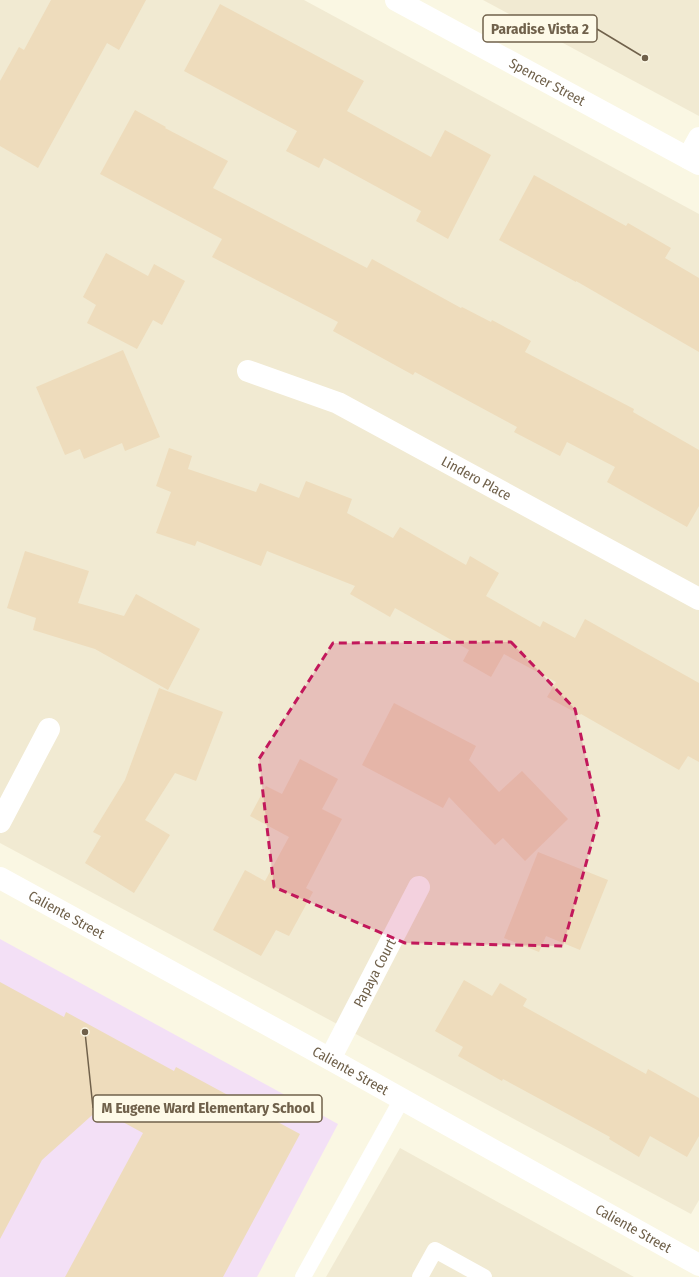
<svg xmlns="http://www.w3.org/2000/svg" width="699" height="1277" font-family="'Fira Sans Condensed',sans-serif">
  <rect width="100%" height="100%" fill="#faf7e3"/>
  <!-- residential -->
  <g fill="#f1ead2">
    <path d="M 0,0 L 304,0 L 699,214 L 699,1200 L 691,1214 L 0,843 Z"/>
    <path d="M 483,0 L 699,0 L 699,116 Z"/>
    <path d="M 400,1148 L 634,1277 L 326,1277 Z"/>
  </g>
  <!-- education -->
  <path fill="#f3e0f6" d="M 0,939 L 338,1124 L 257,1277 L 0,1277 Z"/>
  <!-- building -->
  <g fill="#eedcbc">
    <path d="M 51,0 L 146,0 L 119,50 L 107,43 L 38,168 L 0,146 L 0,81 L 19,47 L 24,50 Z"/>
    <path d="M 220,4 L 364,81 L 347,111 L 431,157 L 445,130 L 491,155 L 448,239 L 416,221 L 421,211 L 324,158 L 319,168 L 286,151 L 297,131 L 184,71 Z"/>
    <path d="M 135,110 L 166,127 L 165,128 L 228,161 L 213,188 L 367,268 L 372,259 L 461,308 L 462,307 L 491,322 L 492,320 L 531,341 L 525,352 L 634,409 L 633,412 L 699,450 L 699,506 L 687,527 L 607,482 L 615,467 L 567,442 L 560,456 L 514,432 L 517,427 L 415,372 L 413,375 L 333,331 L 338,322 L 212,257 L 222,239 L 100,174 Z"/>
    <path d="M 534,175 L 626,226 L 628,223 L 671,248 L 665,258 L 699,278 L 699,352 L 576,281 L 576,282 L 499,240 Z"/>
    <path d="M 106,253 L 148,276 L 154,264 L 185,281 L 162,325 L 153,320 L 137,349 L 87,323 L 96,305 L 83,297 Z"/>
    <path d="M 123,350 L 160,437 L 125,451 L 122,443 L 84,459 L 80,449 L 65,455 L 36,387 Z"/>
    <path d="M 169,448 L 192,456 L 188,469 L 256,492 L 260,483 L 299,498 L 306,481 L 352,499 L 347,513 L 393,538 L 400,527 L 466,565 L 470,556 L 499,573 L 486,596 L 540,627 L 543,621 L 575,638 L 585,619 L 699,683 L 699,762 L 688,756 L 679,770 L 581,714 L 580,715 L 547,697 L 556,682 L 504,654 L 491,677 L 463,661 L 469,650 L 395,608 L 390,617 L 350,594 L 355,586 L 267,551 L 261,566 L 197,541 L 195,546 L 156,533 L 171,492 L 156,486 Z"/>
    <path d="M 25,551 L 89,571 L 78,603 L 124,616 L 136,594 L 200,629 L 168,690 L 95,649 L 33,630 L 36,618 L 7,608 Z"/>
    <path d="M 159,688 L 223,712 L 196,781 L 175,773 L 145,820 L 170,835 L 134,893 L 85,863 L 101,836 L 93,832 L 125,780 Z"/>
    <path d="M 394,703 L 476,746 L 469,760 L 499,792 L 522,771 L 568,819 L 525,861 L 503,838 L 495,845 L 449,797 L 443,808 L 362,765 Z"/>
    <path d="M 300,759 L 338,779 L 322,809 L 342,819 L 306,888 L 313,892 L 289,936 L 276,930 L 261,956 L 213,930 L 245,870 L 265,881 L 289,837 L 250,816 L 266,786 L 282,794 Z"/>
    <path d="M 538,852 L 608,880 L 580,950 L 546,936 L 539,952 L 504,938 Z"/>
    <path d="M 464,980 L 492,996 L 500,983 L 527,999 L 523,1006 L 646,1074 L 648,1069 L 699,1098 L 699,1136 L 687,1157 L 650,1136 L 639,1157 L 609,1139 L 610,1137 L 503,1079 L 502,1081 L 458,1056 L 463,1047 L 435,1031 Z"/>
    <path d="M 0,982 L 64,1017 L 66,1012 L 174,1071 L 176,1067 L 300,1134 L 223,1277 L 65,1277 L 143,1133 L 99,1109 L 42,1160 L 0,1239 Z"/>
  </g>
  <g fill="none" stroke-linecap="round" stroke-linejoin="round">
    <!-- service -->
    <g stroke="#fff" stroke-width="16">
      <path d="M 303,1277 L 402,1099"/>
      <path d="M 420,1277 L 435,1250 L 484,1277"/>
    </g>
    <!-- minor -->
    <g stroke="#fff" stroke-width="22">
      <path d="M 688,158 L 699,138"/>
      <path id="s1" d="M 248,371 L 338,403 L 699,599"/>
      <path d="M 0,822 L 49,729"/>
      <path id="s2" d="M 0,878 L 330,1059 L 699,1265"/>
      <path id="s3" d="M 330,1059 L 419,887"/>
    </g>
    <!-- tertiary -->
    <path stroke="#fff" stroke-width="22" id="s4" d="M 396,0 L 699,164"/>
  </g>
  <!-- marked area -->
  <path fill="#c2185b" fill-opacity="0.2" stroke="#c2185b" stroke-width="3" stroke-dasharray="8 5" stroke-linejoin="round" d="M 511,642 L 575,709 L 599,817 L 563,946 L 405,943 L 274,887 L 259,759 L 333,643 Z"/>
  <g text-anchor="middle" stroke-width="3" stroke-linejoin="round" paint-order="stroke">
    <!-- street labels -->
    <g font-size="14" fill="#70614b" stroke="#fefae8">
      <text dy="5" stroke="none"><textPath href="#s4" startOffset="172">Spencer Street</textPath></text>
      <text dy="5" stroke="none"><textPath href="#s1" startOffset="253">Lindero Place</textPath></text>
      <text dy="5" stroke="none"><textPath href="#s2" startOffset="76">Caliente Street</textPath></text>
      <text dy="5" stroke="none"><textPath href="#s3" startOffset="97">Papaya Court</textPath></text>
      <text dy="5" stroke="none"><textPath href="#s2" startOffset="400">Caliente Street</textPath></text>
      <text dy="5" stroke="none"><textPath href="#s2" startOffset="724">Caliente Street</textPath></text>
    </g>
  </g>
  <!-- callouts -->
  <path fill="none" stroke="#70614b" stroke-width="1.5" d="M645 58L597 29M85 1032L93 1108"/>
  <g fill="#70614b" stroke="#fefae8" stroke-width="1.5">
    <circle cx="645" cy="58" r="4"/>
    <circle cx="85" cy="1032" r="4"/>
  </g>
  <g fill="#fefae8" stroke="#70614b" stroke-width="1.5">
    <rect x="483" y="15" width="114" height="27" rx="4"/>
    <rect x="93" y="1095" width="229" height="27" rx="4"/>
  </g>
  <g font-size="15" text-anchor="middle" font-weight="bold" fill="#70614b">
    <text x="540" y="34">Paradise Vista 2</text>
    <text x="208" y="1113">M Eugene Ward Elementary School</text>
  </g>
</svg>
